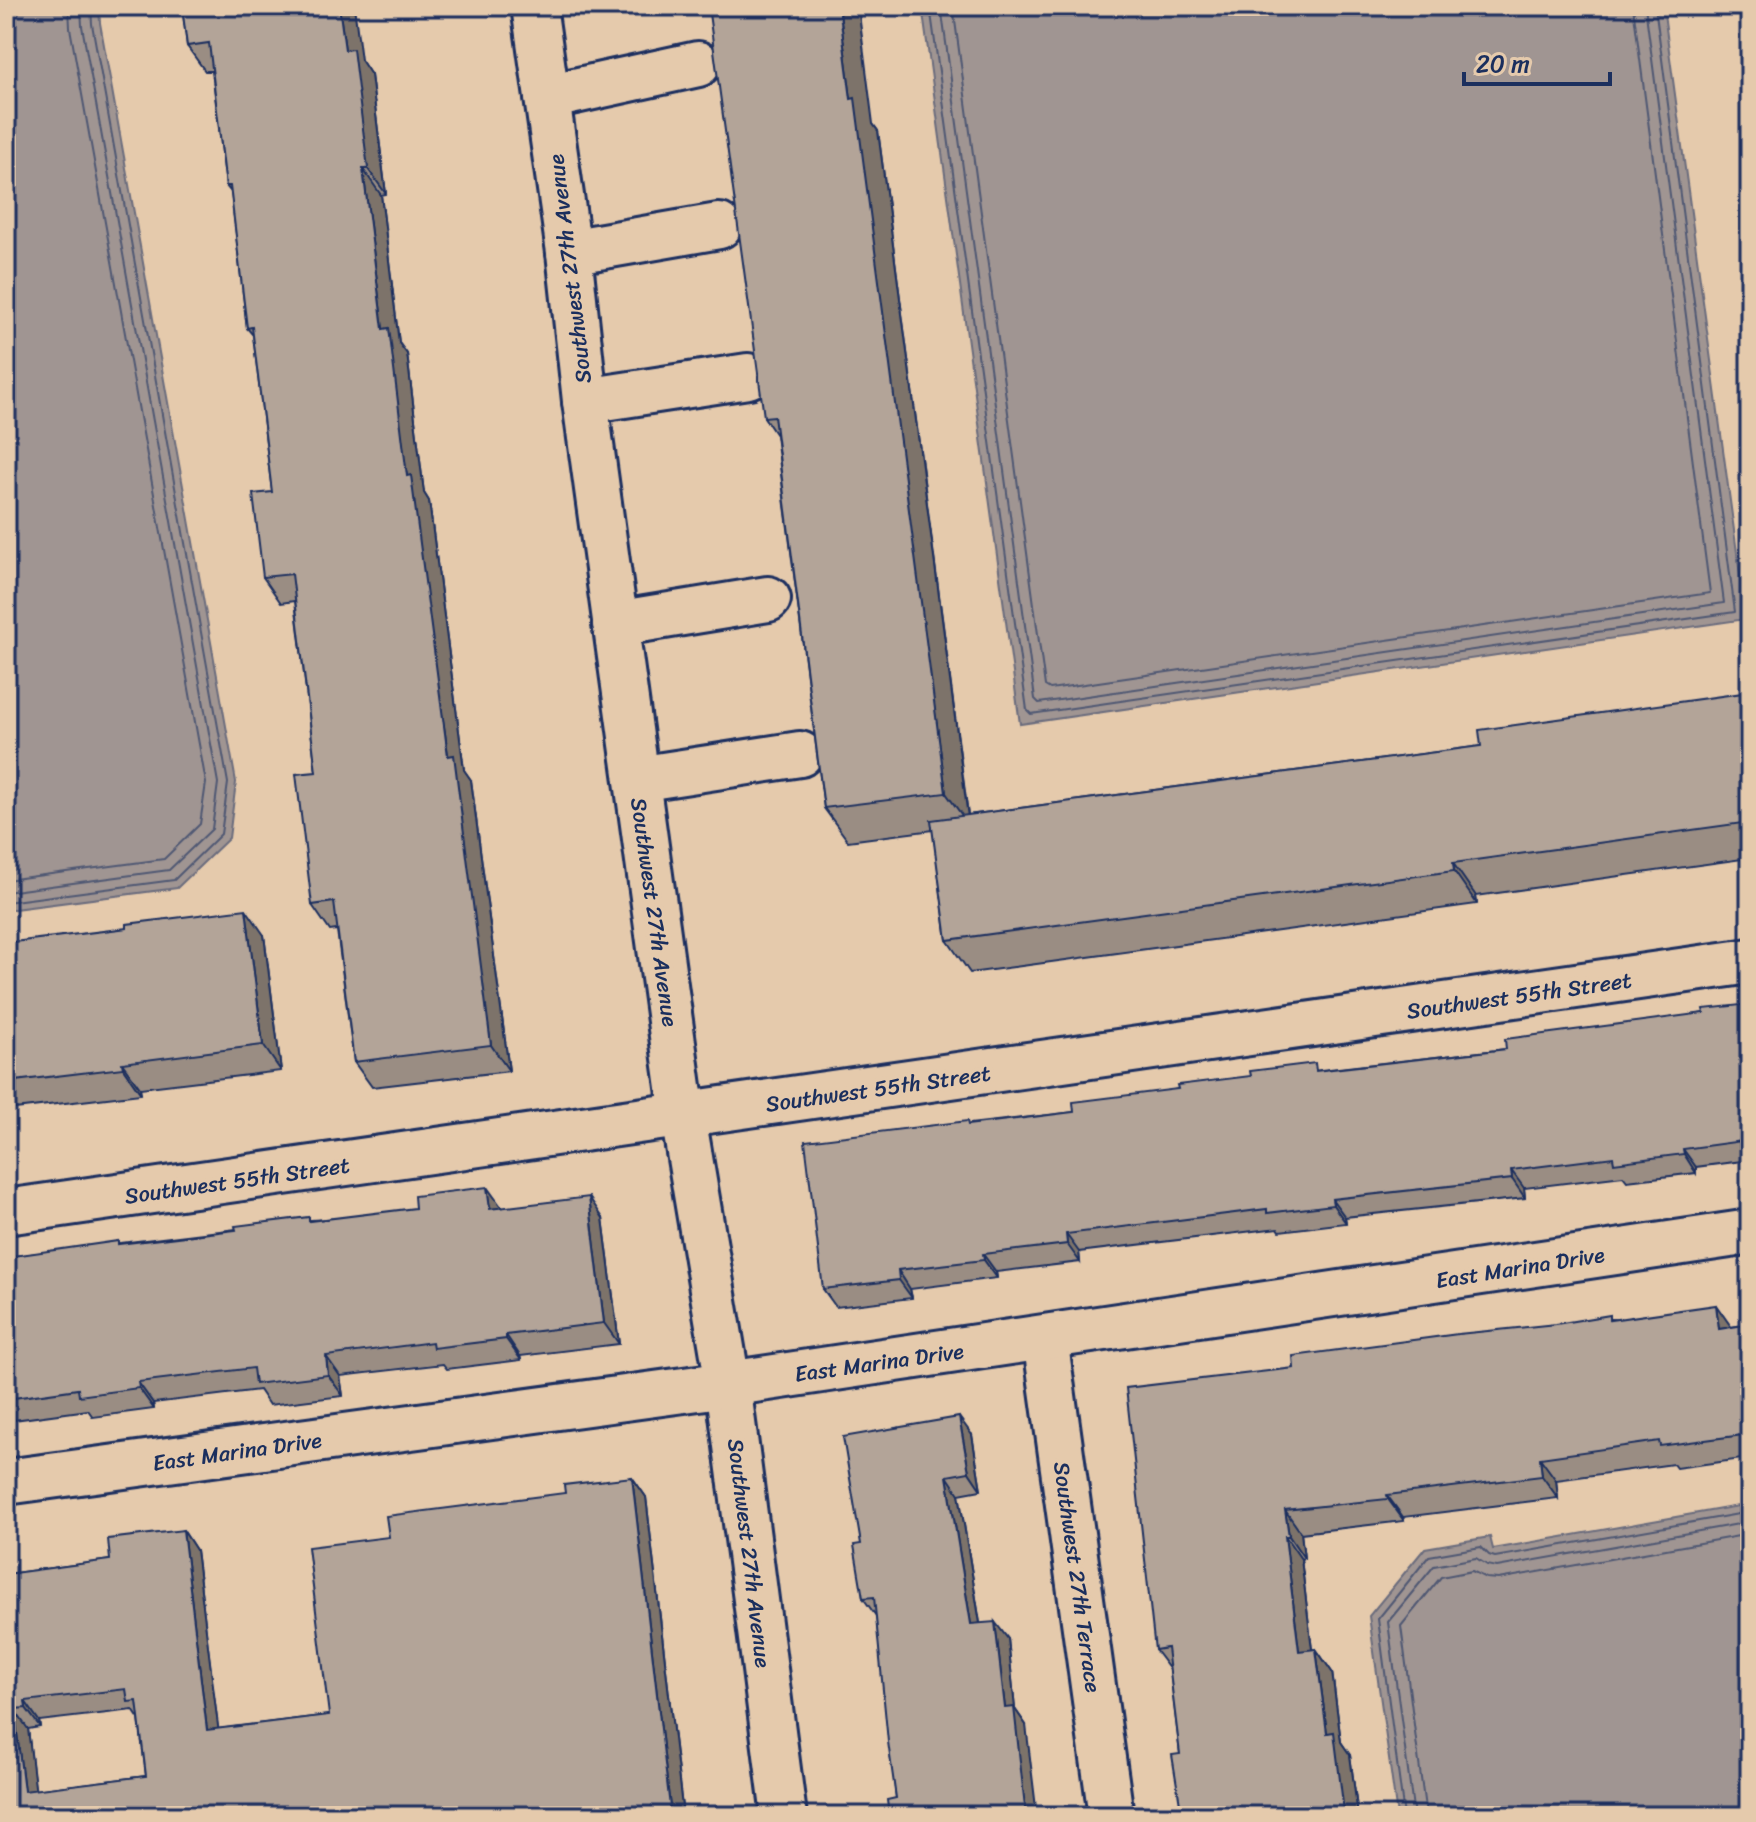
<svg xmlns="http://www.w3.org/2000/svg" width="1756" height="1822" font-family="Sriracha,sans-serif">
  <rect width="100%" height="100%" fill="#e5caac"/>
  <filter id="ink" filterUnits="userSpaceOnUse"><feTurbulence type="fractalNoise" baseFrequency=".0125" numOctaves="2"/><feDisplacementMap in="SourceGraphic" scale="16" xChannelSelector="R" yChannelSelector="G"/><feConvolveMatrix kernelMatrix="1 2 1 2 8 2 1 2 1" color-interpolation-filters="sRGB"/></filter>
  <g filter="url(#ink)">
    <!-- water -->
    <g fill="#a09592" stroke="#6b6c7d" stroke-width="2">
      <path d="M 6,6 L 99,6 L 100,23 L 236,782 L 229,838 L 177,888 L 6,910 Z"/>
      <path d="M 922,6 L 1663,6 L 1746,619 L 1020,724 Z"/>
      <path d="M 1750,1504 L 1750,1816 L 1397,1816 L 1369,1616 L 1425,1548 L 1490,1537 L 1493,1549 Z"/>
    </g>
    <g fill="none" stroke-linecap="round" stroke-linejoin="round">
      <!-- shore -->
      <g stroke="#505873" stroke-width="2">
        <path d="M 930,6 L 1027,710 L 1031,714 L 1735,612 L 1655,6"/>
        <path d="M 941,6 L 1035,699 L 1039,703 L 1724,603 L 1645,6"/>
        <path d="M 953,6 L 1045,686 L 1050,689 L 1710,593 L 1633,6"/>
        <path d="M 6,880 L 164,859 L 200,824 L 206,783 L 70,28 L 69,6"/>
        <path d="M 6,892 L 169,870 L 212,829 L 218,783 L 82,26 L 81,6"/>
        <path d="M 6,902 L 174,880 L 221,834 L 228,783 L 92,24 L 91,6"/>
        <path d="M 1404,1816 L 1378,1619 L 1429,1556 L 1481,1547 L 1489,1555 L 1495,1557 L 1750,1512"/>
        <path d="M 1414,1816 L 1388,1622 L 1434,1566 L 1476,1558 L 1487,1565 L 1497,1567 L 1750,1522"/>
        <path d="M 1426,1816 L 1401,1626 L 1441,1577 L 1472,1571 L 1486,1578 L 1498,1579 L 1750,1534"/>
      </g>
      <!-- minor casing -->
      <g stroke="#1b2f5e" stroke-width="50">
        <g id="minor">
          <path d="M 534,6 L 569,252 L 585,401 L 683,1116 L 728,1384 L 784,1816"/>
          <path d="M 547,97 L 698,64"/>
          <path d="M 569,252 L 719,226"/>
          <path d="M 585,401 L 748,376"/>
          <path d="M 615,624 L 768,599"/>
          <path d="M 637,779 L 800,754"/>
          <path d="M 6,1212 L 1750,961"/>
          <path d="M 1045,1338 L 1111,1816"/>
          <path d="M 6,1482 L 728,1384 L 1750,1232"/>
        </g>
      </g>
      <!-- minor -->
      <use href="#minor" stroke="#e5caac" stroke-width="44"/>
    </g>
    <!-- wall -->
    <g fill="#9a8d83" stroke="#1b2f5e" stroke-width="2" fill-rule="evenodd">
      <path d="M 182,6 L 361,60 L 371,75 L 386,194 L 381,195 L 399,343 L 407,354 L 424,493 L 429,501 L 464,770 L 471,780 L 509,1071 L 372,1087 L 354,1062 L 337,930 L 330,931 L 312,905 L 316,772 L 295,601 L 281,603 L 263,577 L 272,492 L 253,335 L 247,328 L 231,192 L 226,186 L 212,71 L 205,71 L 187,46 Z"/>
      <path d="M 873,124 L 878,131 L 968,815 L 1481,746 L 1750,692 L 1750,858 L 1476,896 L 1477,904 L 970,973 L 947,940 L 933,830 L 848,841 L 824,808 L 776,435 L 764,417 Z"/>
      <path d="M 264,935 L 281,1071 L 140,1088 L 141,1094 L 6,1110 L 6,943 Z"/>
      <path d="M 1750,1004 L 1750,1160 L 1696,1167 L 1696,1173 L 1627,1181 L 1623,1176 L 1524,1188 L 1525,1198 L 1345,1217 L 1346,1223 L 1280,1231 L 1278,1228 L 1079,1252 L 1080,1262 L 996,1272 L 997,1278 L 910,1289 L 912,1298 L 836,1307 L 823,1289 L 970,1124 L 1074,1112 L 1178,1089 L 1321,1070 L 1506,1049 L 1704,1013 Z"/>
      <path d="M 502,1208 L 603,1218 L 619,1344 L 520,1356 L 521,1360 L 447,1369 L 443,1364 L 340,1376 L 343,1396 L 269,1405 L 259,1390 L 153,1403 L 154,1409 L 93,1417 L 88,1410 L 6,1421 L 6,1257 L 311,1220 Z"/>
      <path d="M 1612,1319 L 1731,1327 L 1750,1324 L 1750,1458 L 1676,1468 L 1673,1464 L 1556,1480 L 1558,1498 L 1403,1517 L 1404,1521 L 1301,1533 L 1304,1558 L 1301,1559 L 1312,1650 L 1316,1649 L 1332,1672 L 1341,1742 L 1350,1755 L 1358,1816 L 1182,1816 L 1180,1754 L 1170,1670 L 1155,1650 L 1294,1368 Z"/>
      <path d="M 972,1435 L 981,1490 L 959,1494 L 980,1623 L 1008,1639 L 1015,1709 L 1026,1725 L 896,1798 L 876,1616 L 863,1598 L 861,1544 Z"/>
      <path d="M 632,1477 L 646,1497 L 683,1816 L 6,1816 L 6,1574 L 110,1560 L 183,1530 L 196,1550 L 218,1729 L 329,1715 L 389,1537 ZM 133,1710 L 139,1719 L 146,1776 L 35,1790 L 28,1729 L 40,1727 L 39,1721 Z"/>
    </g>
    <!-- shaded-wall -->
    <g fill="#7d736a" stroke="#1b2f5e" stroke-width="2">
      <path d="M 339,6 L 354,6 L 361,60 L 371,75 L 386,194 L 368,169 L 345,50 Z"/>
      <path d="M 839,6 L 858,6 L 873,124 L 878,131 L 969,825 L 946,793 L 851,99 Z"/>
      <path d="M 363,169 L 381,195 L 399,343 L 407,354 L 424,493 L 429,501 L 464,770 L 471,780 L 509,1071 L 491,1045 L 407,476 L 383,329 Z"/>
      <path d="M 1453,863 L 1476,896 L 1477,904 L 1454,871 Z"/>
      <path d="M 246,909 L 264,935 L 281,1071 L 263,1045 Z"/>
      <path d="M 122,1063 L 140,1088 L 141,1094 L 123,1068 Z"/>
      <path d="M 1683,1149 L 1696,1167 L 1696,1173 L 1684,1154 Z"/>
      <path d="M 1511,1170 L 1524,1188 L 1525,1198 L 1512,1179 Z"/>
      <path d="M 487,1187 L 502,1208 L 490,1209 Z"/>
      <path d="M 589,1197 L 603,1218 L 619,1344 L 604,1323 Z"/>
      <path d="M 1332,1199 L 1345,1217 L 1346,1223 L 1333,1205 Z"/>
      <path d="M 1066,1234 L 1079,1252 L 1080,1262 L 1067,1244 Z"/>
      <path d="M 983,1254 L 996,1272 L 997,1278 L 984,1260 Z"/>
      <path d="M 898,1270 L 910,1289 L 912,1298 L 899,1280 Z"/>
      <path d="M 1716,1305 L 1732,1328 L 1719,1329 Z"/>
      <path d="M 506,1335 L 520,1356 L 521,1360 L 506,1339 Z"/>
      <path d="M 326,1356 L 340,1376 L 343,1396 L 328,1375 Z"/>
      <path d="M 138,1382 L 153,1403 L 154,1409 L 139,1388 Z"/>
      <path d="M 959,1417 L 972,1435 L 981,1490 L 969,1472 Z"/>
      <path d="M 1540,1458 L 1556,1480 L 1558,1498 L 1542,1476 Z"/>
      <path d="M 947,1476 L 959,1494 L 983,1642 L 971,1624 Z"/>
      <path d="M 632,1477 L 646,1497 L 683,1816 L 671,1816 Z"/>
      <path d="M 1387,1495 L 1403,1517 L 1404,1521 L 1388,1499 Z"/>
      <path d="M 1285,1510 L 1301,1533 L 1304,1558 L 1289,1536 Z"/>
      <path d="M 183,1530 L 196,1550 L 221,1750 L 207,1730 Z"/>
      <path d="M 1285,1536 L 1301,1559 L 1315,1674 L 1299,1651 Z"/>
      <path d="M 995,1622 L 1008,1639 L 1015,1709 L 1026,1725 L 1037,1816 L 1026,1816 L 1005,1708 Z"/>
      <path d="M 1316,1649 L 1332,1672 L 1341,1742 L 1350,1755 L 1358,1816 L 1347,1816 L 1344,1812 L 1327,1733 Z"/>
      <path d="M 25,1701 L 39,1721 L 40,1727 L 26,1708 Z"/>
      <path d="M 14,1709 L 28,1729 L 38,1811 L 24,1791 Z"/>
    </g>
    <!-- building -->
    <g fill="#b3a498" stroke="#1b2f5e" stroke-width="2" fill-rule="evenodd">
      <path d="M 182,6 L 339,6 L 345,50 L 353,49 L 368,169 L 363,169 L 383,329 L 389,328 L 407,476 L 411,475 L 448,756 L 454,755 L 491,1045 L 354,1062 L 334,902 L 312,905 L 296,774 L 316,772 L 292,574 L 263,577 L 253,494 L 272,492 L 252,327 L 247,328 L 230,186 L 226,186 L 209,43 L 187,46 Z"/>
      <path d="M 708,6 L 839,6 L 851,99 L 855,98 L 946,793 L 824,808 L 774,416 L 764,417 Z"/>
      <path d="M 1741,6 L 1750,6 L 1750,75 Z"/>
      <path d="M 1750,692 L 1750,822 L 1453,863 L 1454,871 L 947,940 L 931,820 L 1481,746 L 1479,730 Z"/>
      <path d="M 246,909 L 263,1045 L 122,1063 L 123,1068 L 6,1082 L 6,943 L 127,928 L 127,924 Z"/>
      <path d="M 1750,1004 L 1750,1140 L 1683,1149 L 1684,1154 L 1614,1163 L 1613,1157 L 1511,1170 L 1512,1179 L 1332,1199 L 1333,1205 L 1267,1213 L 1267,1209 L 1066,1234 L 1067,1244 L 983,1254 L 984,1260 L 898,1270 L 899,1280 L 823,1289 L 805,1141 L 967,1121 L 968,1125 L 1074,1112 L 1073,1102 L 1178,1089 L 1177,1085 L 1251,1076 L 1250,1071 L 1315,1063 L 1316,1071 L 1506,1049 L 1505,1039 L 1704,1013 L 1703,1009 Z"/>
      <path d="M 487,1187 L 490,1209 L 589,1197 L 604,1323 L 506,1335 L 506,1339 L 433,1348 L 432,1342 L 326,1356 L 328,1375 L 255,1384 L 253,1368 L 138,1382 L 139,1388 L 79,1396 L 78,1389 L 6,1399 L 6,1257 L 118,1241 L 118,1244 L 236,1230 L 235,1226 L 309,1217 L 309,1221 L 415,1208 L 414,1196 Z"/>
      <path d="M 1716,1305 L 1719,1329 L 1750,1324 L 1750,1434 L 1660,1446 L 1659,1441 L 1540,1458 L 1542,1476 L 1387,1495 L 1388,1499 L 1285,1510 L 1289,1536 L 1285,1536 L 1299,1651 L 1316,1649 L 1327,1733 L 1334,1732 L 1344,1812 L 1318,1816 L 1182,1816 L 1172,1755 L 1180,1754 L 1167,1648 L 1155,1650 L 1126,1388 L 1294,1368 L 1293,1356 L 1458,1334 L 1556,1324 L 1610,1315 L 1610,1320 Z"/>
      <path d="M 959,1417 L 969,1472 L 947,1476 L 971,1624 L 995,1622 L 1005,1708 L 1014,1707 L 1026,1816 L 889,1816 L 887,1800 L 896,1798 L 888,1742 L 874,1597 L 863,1598 L 854,1545 L 861,1544 L 843,1437 Z"/>
      <path d="M 632,1477 L 671,1816 L 605,1816 L 603,1804 L 509,1816 L 6,1816 L 6,1574 L 110,1560 L 108,1539 L 183,1530 L 207,1730 L 329,1715 L 308,1547 L 389,1537 L 386,1516 L 565,1493 L 564,1485 ZM 126,1689 L 128,1702 L 137,1701 L 146,1776 L 24,1791 L 14,1709 L 26,1708 L 25,1701 Z"/>
    </g>
  </g>
  <g text-anchor="middle" stroke-width="8" stroke-linejoin="round" paint-order="stroke">
    <!-- street labels -->
    <g font-size="22" fill="#1b2f5e" stroke="#e5caac">
      <text transform="translate(569 269) rotate(-97)" y="8">Southwest 27th Avenue</text>
      <text transform="translate(655 912) rotate(82)" y="8">Southwest 27th Avenue</text>
      <text transform="translate(1519 995) rotate(-8)" y="8">Southwest 55th Street</text>
      <text transform="translate(878 1088) rotate(-8)" y="8">Southwest 55th Street</text>
      <text transform="translate(237 1180) rotate(-8)" y="8">Southwest 55th Street</text>
      <text transform="translate(1520 1267) rotate(-9)" y="8">East Marina Drive</text>
      <text transform="translate(879 1362) rotate(-8)" y="8">East Marina Drive</text>
      <text transform="translate(237 1451) rotate(-8)" y="8">East Marina Drive</text>
      <text transform="translate(750 1553) rotate(83)" y="8">Southwest 27th Avenue</text>
      <text transform="translate(1078 1577) rotate(82)" y="8">Southwest 27th Terrace</text>
    </g>
  </g>
  <!-- margin -->
  <rect width="1756" height="1822" fill="none" stroke="#e5caac" stroke-width="32"/>
  <rect x="16" y="16" width="1724" height="1790" fill="none" stroke="#1b2f5e" stroke-width="3" filter="url(#ink)"/>
  <!-- scale -->
  <path d="M1464 72v12h146v-12" fill="none" stroke="#1b2f5e" stroke-width="4"/>
  <text x="1476" y="72" font-size="24" fill="#1b2f5e" stroke="#e5caac" stroke-width="6" paint-order="stroke">20 m</text>
</svg>
